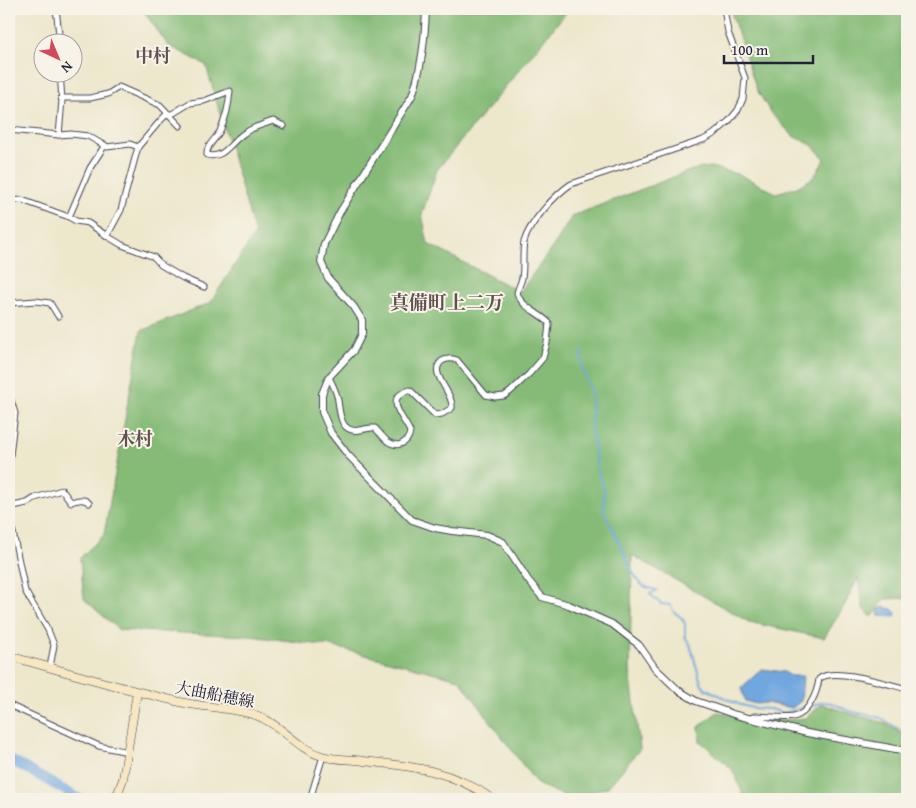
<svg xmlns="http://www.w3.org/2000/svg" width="916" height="808" font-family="'Gentium Book Plus','Noto Serif JP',serif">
  <rect width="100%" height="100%" fill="#f7f3e8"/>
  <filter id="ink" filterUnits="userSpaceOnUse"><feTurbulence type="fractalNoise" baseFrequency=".02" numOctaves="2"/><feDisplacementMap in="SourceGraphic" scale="10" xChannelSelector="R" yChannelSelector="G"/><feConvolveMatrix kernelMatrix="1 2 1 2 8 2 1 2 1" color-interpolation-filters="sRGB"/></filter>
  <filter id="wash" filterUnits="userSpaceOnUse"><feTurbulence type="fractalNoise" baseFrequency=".0096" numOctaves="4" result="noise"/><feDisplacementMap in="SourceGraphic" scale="20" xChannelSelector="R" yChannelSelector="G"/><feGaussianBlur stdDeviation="1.12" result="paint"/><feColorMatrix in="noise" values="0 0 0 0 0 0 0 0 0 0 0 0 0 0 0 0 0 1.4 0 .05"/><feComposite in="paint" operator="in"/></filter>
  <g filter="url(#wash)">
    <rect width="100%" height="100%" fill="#ede7cc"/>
    <!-- forest -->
    <g fill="#85bb77" stroke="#546e59">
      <path d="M 142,9 L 569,9 L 437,170 L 422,214 L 428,244 L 520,292 L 556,242 L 572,216 L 692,170 L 711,167 L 740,175 L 776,193 L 797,187 L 813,178 L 825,159 L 812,145 L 793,136 L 771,113 L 757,90 L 730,9 L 907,9 L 907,598 L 885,599 L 873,616 L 869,616 L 863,608 L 858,578 L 844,606 L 824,638 L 749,622 L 632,555 L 630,671 L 640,749 L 608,787 L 569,798 L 537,784 L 459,679 L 331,646 L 250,636 L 119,630 L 84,599 L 80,558 L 104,535 L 141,331 L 210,303 L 255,234 L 206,65 L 168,45 Z"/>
      <path d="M 822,704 L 848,713 L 885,723 L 907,737 L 907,799 L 741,799 L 743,794 L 732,769 L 700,741 L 699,727 L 717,712 L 762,721 L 806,718 Z"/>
    </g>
    <!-- water -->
    <g fill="#71a7de" stroke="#4a648c">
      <path d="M 884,607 L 892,609 L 896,613 L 895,617 L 879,616 L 878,613 L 879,609 Z"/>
      <path d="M 762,669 L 784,672 L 791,676 L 803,676 L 801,701 L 792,708 L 766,703 L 756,704 L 745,701 L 741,688 Z"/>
    </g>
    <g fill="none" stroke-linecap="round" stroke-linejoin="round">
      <!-- stream -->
      <g stroke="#71a7de" stroke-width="2">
        <path d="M 581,352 L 582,367 L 591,391 L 592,435 L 598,472 L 604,489 L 604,512 L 625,555 C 626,562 637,582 644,586 C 647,588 653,589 657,590 L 650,594 L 661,604 L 670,605 L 674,612 L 682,618 L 685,624 L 685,637 L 690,644 L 701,683 L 706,689 L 738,704 L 752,708 L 770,709 L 784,713 L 807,707"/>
        <path d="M 811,706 L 822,702 L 832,703 L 849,711 L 881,718 L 907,734"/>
      </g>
      <!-- river -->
      <path stroke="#71a7de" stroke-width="10" d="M 9,759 L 80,799"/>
    </g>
  </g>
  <g filter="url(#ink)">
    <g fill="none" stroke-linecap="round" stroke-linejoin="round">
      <!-- minor casing -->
      <g stroke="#404051" stroke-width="7">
        <g id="minor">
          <path d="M 56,9 L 60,42"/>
          <path d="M 61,98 L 90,98 L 108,94 L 119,87 L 160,105 L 180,126"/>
          <path d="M 9,130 L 59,135 L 71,134 L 88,136 L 107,147 L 130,144 L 138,147 L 121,210 L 107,236 L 88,223 L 76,221 L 69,217 L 22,200 L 9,201"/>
          <path d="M 59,135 L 62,100 L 60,72"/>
          <path d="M 138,147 L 160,121 L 167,114 L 172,114 L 190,103 L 204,101 L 230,91 C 229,105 226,118 220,131 C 216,139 206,145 207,155 C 223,160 231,142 243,134 C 252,127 263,125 273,121 L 284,126"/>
          <path d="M 69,217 L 90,168 L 105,145"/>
          <path d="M 107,236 L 122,245 L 154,257 L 161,265 L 183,278 L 204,287"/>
          <path d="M 9,303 L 36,301 L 50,303 L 58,316"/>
          <path d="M 329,377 C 332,383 335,389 337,396 C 340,406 338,427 352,430 C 359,432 367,427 375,428 C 382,435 389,448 401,444 C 406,442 409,438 410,432 C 405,418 381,398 410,390 L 435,415 L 442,414 L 452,408 C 454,392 427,373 442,361 C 447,358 451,358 457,360 L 486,395 L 495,397 L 504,396 L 510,392 L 529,374 L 543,358 L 547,343 L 549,323 C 539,312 522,308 517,293 C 518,288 521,283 522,278 C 524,266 522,254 524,242 C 529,223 555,195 571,184 L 703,140 L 714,134 L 729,121 L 738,110 L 743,99 L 745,78 L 728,32 L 724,9"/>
          <path d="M 9,394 L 15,413 L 9,464"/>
          <path d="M 9,507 L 27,503 L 35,498 L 62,490 L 71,502 C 78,500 84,498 89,503"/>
          <path d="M 9,513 L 25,591 L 48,630 L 54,645 L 50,667"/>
          <path d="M 9,705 L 99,746 L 128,752"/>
          <path d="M 749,719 L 755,716 C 767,716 782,719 794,717 C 809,713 817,693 819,679 C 833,666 890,685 907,689"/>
          <path d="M 310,799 L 323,756"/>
        </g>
      </g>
      <!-- tertiary casing -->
      <g stroke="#404051" stroke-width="8">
        <path id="tertiary" d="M 426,9 C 425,39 422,68 412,96 L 340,212 L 324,244 L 321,262 L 328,278 L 354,307 L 362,320 L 362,334 L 354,350 L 329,377 L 322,394 L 322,412 L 331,433 L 348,455 L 412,520 L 435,528 L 452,531 L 487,535 L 503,542 L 528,580 L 542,597 L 569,605 L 612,624 L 639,645 L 655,668 L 678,690 L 696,701 L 736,715 L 807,733 L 907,751"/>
      </g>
      <!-- secondary casing -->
      <g stroke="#404051" stroke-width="9">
        <g id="secondary">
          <path d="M 9,656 C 66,672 123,689 180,702 C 206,708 233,707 258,716 C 282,725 297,749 322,756 C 335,760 350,759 364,761 C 411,766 452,770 492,799"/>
          <path d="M 111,799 L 118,793 L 123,779 L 137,692"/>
        </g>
      </g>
      <!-- minor -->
      <use href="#minor" stroke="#fff" stroke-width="5"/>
      <!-- tertiary -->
      <use href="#tertiary" stroke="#fff" stroke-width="6"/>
      <!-- secondary -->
      <use href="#secondary" stroke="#f7e8c3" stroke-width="8"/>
    </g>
  </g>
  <g text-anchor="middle" stroke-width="4" stroke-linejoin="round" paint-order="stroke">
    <!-- street labels -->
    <g font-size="16" fill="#22223b" stroke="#f7f3e8">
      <text transform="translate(215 694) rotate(11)" y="6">大曲船穂線</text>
    </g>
    <!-- neighbourhood labels -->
    <g font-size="18" font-weight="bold" fill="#635150" stroke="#f7f3e8">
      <text x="153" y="62">中村</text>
      <text x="135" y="445">木村</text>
    </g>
    <!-- quarter labels -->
    <g font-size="19" font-weight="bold" fill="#635150" stroke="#f7f3e8">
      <text x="447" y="309">真備町上二万</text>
    </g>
  </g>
  <!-- margin -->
  <rect width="916" height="808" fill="none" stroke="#f7f3e8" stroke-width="30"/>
  <!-- north arrow -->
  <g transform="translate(58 58) rotate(136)"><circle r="24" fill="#f7f3e8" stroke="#a29fa3"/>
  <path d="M0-4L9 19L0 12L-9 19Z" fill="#d1495b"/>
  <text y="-8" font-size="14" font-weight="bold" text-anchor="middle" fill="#22223b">N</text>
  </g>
  <!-- scale -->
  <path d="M724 55v8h89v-8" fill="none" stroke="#22223b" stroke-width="2.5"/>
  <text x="731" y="55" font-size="15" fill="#22223b" stroke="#f7f3e8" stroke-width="4" paint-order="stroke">100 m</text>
</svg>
